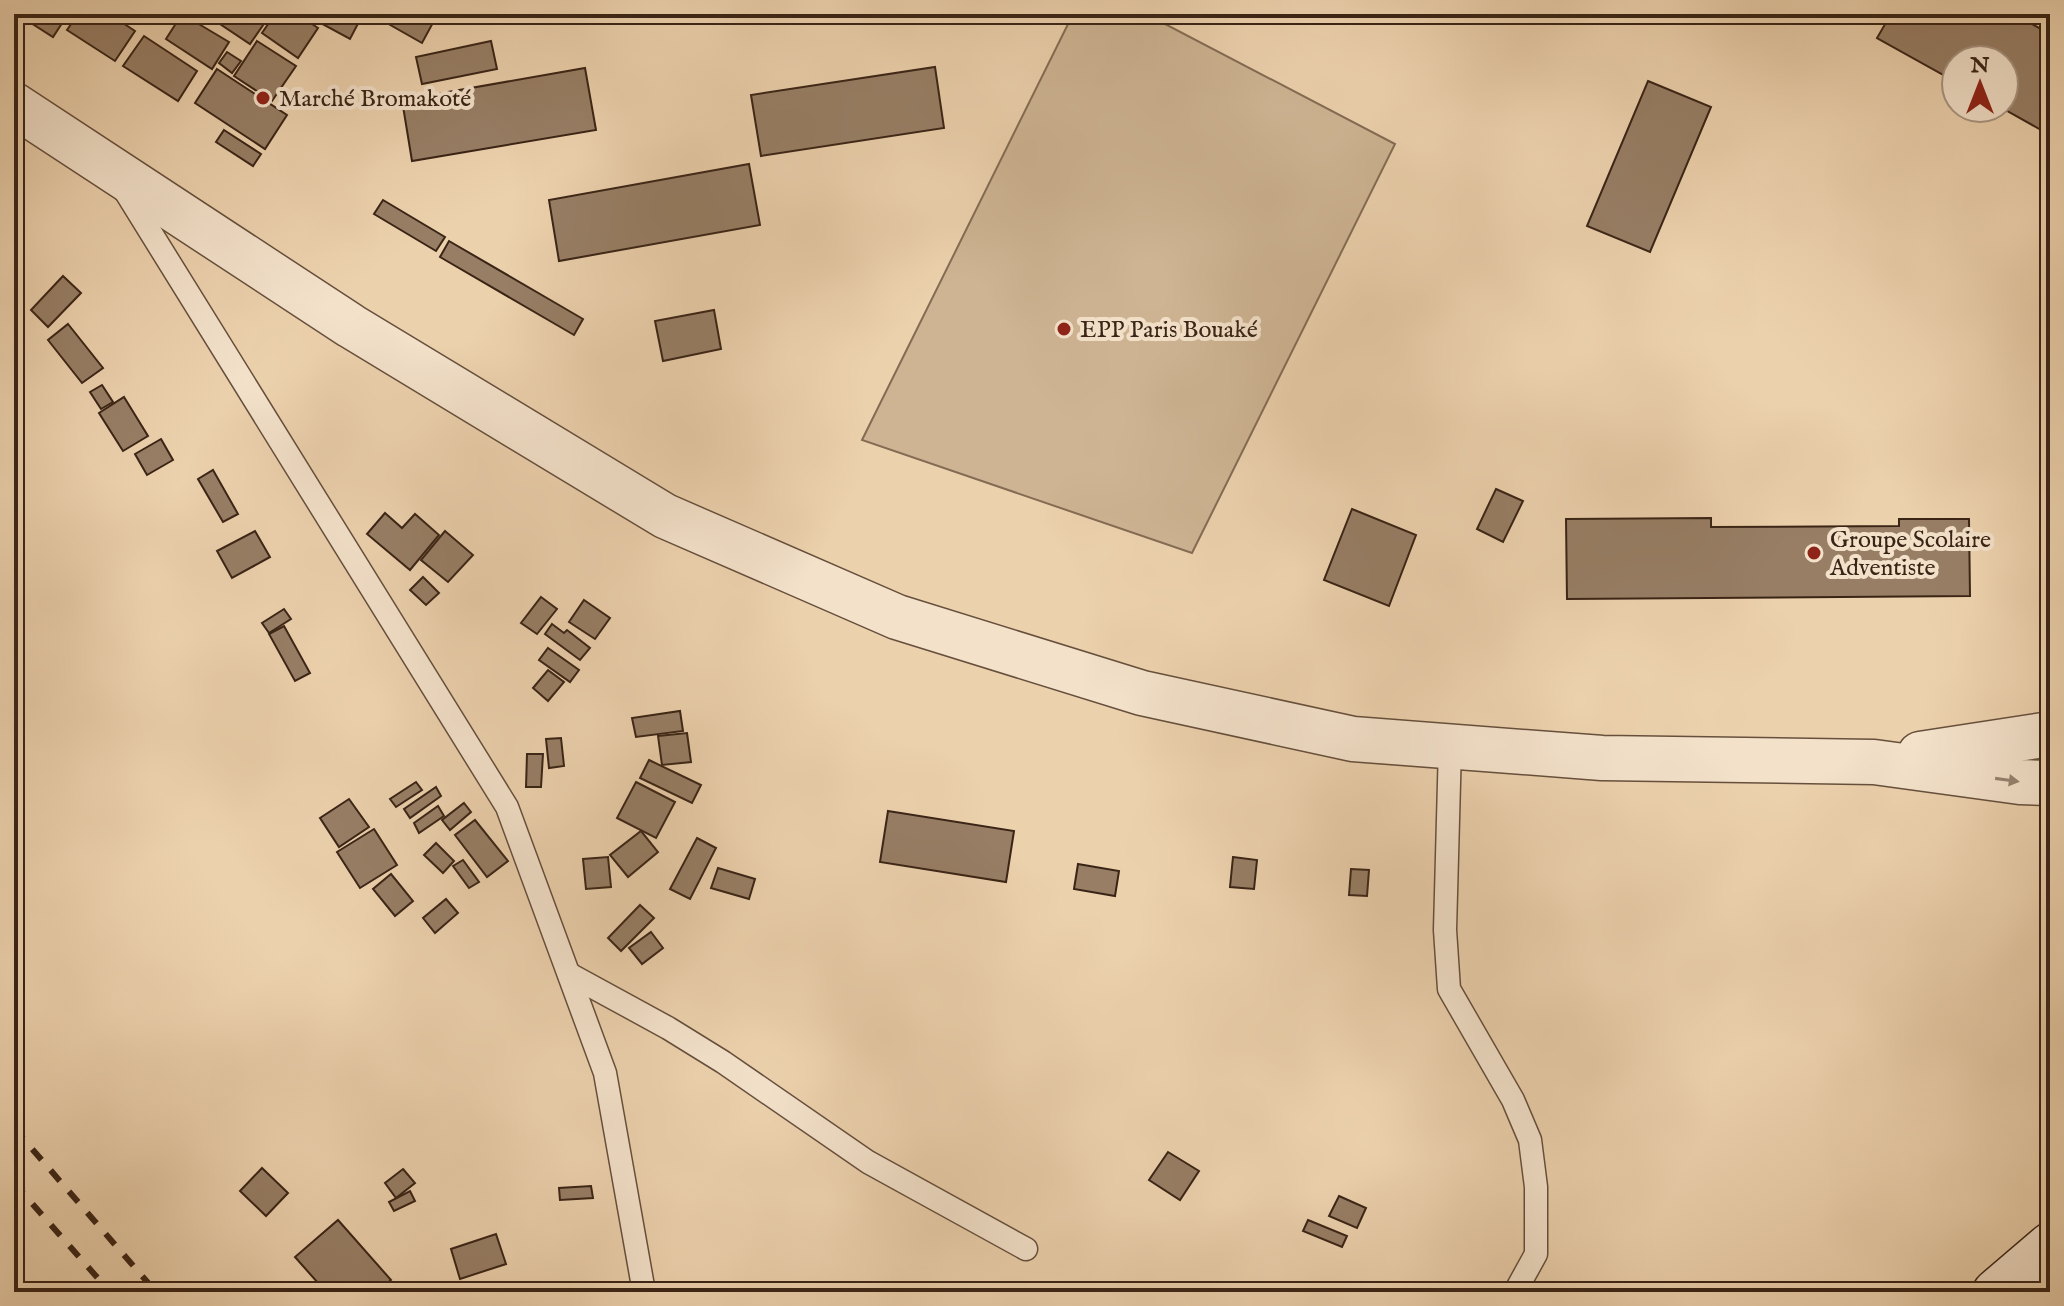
<svg xmlns="http://www.w3.org/2000/svg" width="2064" height="1306" font-family="'IM FELL English',serif">
  <rect width="100%" height="100%" fill="#ecd1ad"/>
  <filter id="stains"><feTurbulence type="fractalNoise" baseFrequency=".0025" numOctaves="4"/><feColorMatrix values="0 0 0 0 .2 0 0 0 0 .09 0 0 0 0 .02 0 0 0 .5 -.17"/></filter>
  <radialGradient id="worn" r=".72"><stop offset=".6" stop-color="#630" stop-opacity="0"/><stop offset="1" stop-color="#630" stop-opacity=".3"/></radialGradient>
  <!-- green -->
  <path fill="#ceb493" stroke="#846c54" stroke-width="2" d="M 1073,14 L 1146,14 L 1395,144 L 1192,553 L 862,440 Z"/>
  <!-- building -->
  <g fill="#977e65" stroke="#3a2416" stroke-width="2">
    <path d="M 17,14 L 68,14 L 53,37 Z"/>
    <path d="M 78,14 L 109,14 L 135,31 L 115,61 L 67,30 Z"/>
    <path d="M 182,14 L 229,42 L 212,69 L 166,39 Z"/>
    <path d="M 205,14 L 269,14 L 270,15 L 250,44 Z"/>
    <path d="M 275,14 L 297,14 L 318,28 L 298,58 L 262,33 Z"/>
    <path d="M 304,14 L 363,14 L 350,39 Z"/>
    <path d="M 371,14 L 426,14 L 435,19 L 422,43 Z"/>
    <path d="M 1891,14 L 2014,14 L 2050,34 L 2050,135 L 2002,108 L 2004,108 L 2004,60 L 1956,60 L 1956,82 L 1877,38 Z"/>
    <path d="M 144,36 L 197,71 L 178,101 L 123,66 Z"/>
    <path d="M 257,41 L 296,66 L 272,101 L 234,76 Z"/>
    <path d="M 491,41 L 497,69 L 422,84 L 416,57 Z"/>
    <path d="M 227,52 L 241,61 L 232,73 L 219,63 Z"/>
    <path d="M 935,67 L 944,128 L 761,156 L 751,95 Z"/>
    <path d="M 585,68 L 596,130 L 412,161 L 402,100 Z"/>
    <path d="M 217,69 L 287,115 L 265,149 L 195,103 Z"/>
    <path d="M 1648,81 L 1711,107 L 1650,252 L 1587,226 Z"/>
    <path d="M 224,130 L 261,154 L 253,166 L 216,142 Z"/>
    <path d="M 749,164 L 760,225 L 559,261 L 549,200 Z"/>
    <path d="M 383,200 L 445,237 L 436,251 L 374,214 Z"/>
    <path d="M 449,241 L 583,319 L 574,335 L 440,257 Z"/>
    <path d="M 63,276 L 81,293 L 48,327 L 31,310 Z"/>
    <path d="M 714,310 L 721,349 L 663,361 L 655,321 Z"/>
    <path d="M 68,324 L 103,368 L 82,383 L 48,340 Z"/>
    <path d="M 102,385 L 113,402 L 101,409 L 90,392 Z"/>
    <path d="M 124,397 L 148,436 L 123,451 L 99,413 Z"/>
    <path d="M 161,439 L 173,460 L 147,475 L 135,454 Z"/>
    <path d="M 213,470 L 238,514 L 223,522 L 198,479 Z"/>
    <path d="M 1496,489 L 1523,501 L 1503,542 L 1477,529 Z"/>
    <path d="M 1352,509 L 1416,535 L 1389,606 L 1324,580 Z"/>
    <path d="M 385,513 L 402,528 L 415,514 L 439,535 L 410,570 L 367,534 Z"/>
    <path d="M 1711,518 L 1711,527 L 1899,526 L 1899,519 L 1969,519 L 1970,596 L 1567,599 L 1566,519 Z"/>
    <path d="M 255,531 L 270,557 L 232,578 L 217,551 Z"/>
    <path d="M 445,531 L 473,555 L 448,582 L 421,560 Z"/>
    <path d="M 423,577 L 439,593 L 426,605 L 410,590 Z"/>
    <path d="M 541,597 L 557,609 L 537,634 L 521,623 Z"/>
    <path d="M 584,600 L 610,618 L 595,639 L 569,622 Z"/>
    <path d="M 284,609 L 291,619 L 269,633 L 262,623 Z"/>
    <path d="M 552,624 L 564,633 L 567,630 L 590,648 L 580,660 L 545,634 Z"/>
    <path d="M 284,626 L 310,673 L 295,681 L 269,634 Z"/>
    <path d="M 548,648 L 579,670 L 570,682 L 539,660 Z"/>
    <path d="M 548,670 L 564,682 L 548,701 L 533,688 Z"/>
    <path d="M 680,711 L 683,731 L 636,737 L 632,718 Z"/>
    <path d="M 687,733 L 691,762 L 662,765 L 658,736 Z"/>
    <path d="M 561,738 L 564,766 L 549,768 L 546,739 Z"/>
    <path d="M 527,754 L 543,754 L 541,787 L 526,787 Z"/>
    <path d="M 649,760 L 701,785 L 692,803 L 640,778 Z"/>
    <path d="M 416,782 L 422,790 L 396,807 L 390,799 Z"/>
    <path d="M 636,782 L 675,802 L 656,838 L 617,818 Z"/>
    <path d="M 436,787 L 441,796 L 410,818 L 404,809 Z"/>
    <path d="M 349,799 L 369,827 L 339,847 L 320,818 Z"/>
    <path d="M 464,803 L 471,812 L 450,830 L 442,820 Z"/>
    <path d="M 438,806 L 444,816 L 419,833 L 414,823 Z"/>
    <path d="M 888,811 L 1014,831 L 1006,882 L 880,862 Z"/>
    <path d="M 475,820 L 508,861 L 487,877 L 455,835 Z"/>
    <path d="M 374,829 L 397,865 L 360,888 L 337,852 Z"/>
    <path d="M 641,831 L 658,852 L 628,877 L 610,855 Z"/>
    <path d="M 697,838 L 716,848 L 690,899 L 670,889 Z"/>
    <path d="M 436,843 L 454,861 L 443,873 L 424,855 Z"/>
    <path d="M 608,857 L 611,887 L 586,889 L 583,859 Z"/>
    <path d="M 1233,857 L 1257,860 L 1254,889 L 1230,887 Z"/>
    <path d="M 463,860 L 479,882 L 469,888 L 453,866 Z"/>
    <path d="M 1078,864 L 1119,871 L 1115,896 L 1074,889 Z"/>
    <path d="M 718,868 L 755,879 L 749,899 L 711,888 Z"/>
    <path d="M 1351,869 L 1369,870 L 1367,896 L 1349,895 Z"/>
    <path d="M 391,874 L 413,901 L 395,916 L 373,889 Z"/>
    <path d="M 446,899 L 458,913 L 435,933 L 423,918 Z"/>
    <path d="M 640,905 L 654,918 L 621,951 L 608,938 Z"/>
    <path d="M 651,932 L 663,948 L 642,964 L 629,948 Z"/>
    <path d="M 1168,1152 L 1199,1171 L 1180,1200 L 1149,1180 Z"/>
    <path d="M 262,1168 L 288,1193 L 266,1216 L 240,1191 Z"/>
    <path d="M 403,1169 L 415,1183 L 396,1198 L 385,1183 Z"/>
    <path d="M 591,1186 L 593,1198 L 560,1200 L 559,1188 Z"/>
    <path d="M 410,1191 L 415,1201 L 394,1211 L 389,1202 Z"/>
    <path d="M 1339,1196 L 1366,1208 L 1357,1228 L 1329,1216 Z"/>
    <path d="M 338,1220 L 391,1280 L 377,1292 L 326,1292 L 295,1257 Z"/>
    <path d="M 1308,1220 L 1347,1236 L 1342,1247 L 1303,1231 Z"/>
    <path d="M 496,1234 L 506,1264 L 460,1279 L 451,1249 Z"/>
  </g>
  <g fill="none" stroke-linecap="round" stroke-linejoin="round">
    <!-- service casing -->
    <g stroke="#664f3c" stroke-width="25">
      <g id="service">
        <path d="M 125,191 L 507,807 L 605,1073 L 644,1292"/>
        <path d="M 1450,746 L 1445,930 L 1449,989 L 1513,1100 L 1530,1140 L 1536,1187 L 1536,1254 L 1515,1292"/>
        <path d="M 569,974 L 668,1028 L 723,1062 L 868,1162 L 1026,1249"/>
      </g>
    </g>
    <!-- tertiary casing -->
    <g stroke="#664f3c" stroke-width="47">
      <g id="tertiary">
        <path d="M 14,105 L 351,326 L 665,516 L 897,617 L 1142,693 L 1353,739 L 1602,758 L 1874,762 L 2020,782 L 2050,783"/>
        <path d="M 1920,754 L 2050,734"/>
      </g>
    </g>
    <!-- secondary casing -->
    <g stroke="#3a2416" stroke-width="47">
      <path id="secondary" d="M 1995,1292 L 2050,1245"/>
    </g>
    <!-- service -->
    <use href="#service" stroke="#f3e1ca" stroke-width="22"/>
    <!-- tertiary -->
    <use href="#tertiary" stroke="#f3e1ca" stroke-width="44"/>
    <!-- secondary -->
    <use href="#secondary" stroke="#f3e1ca" stroke-width="44"/>
    <!-- rail -->
    <g stroke="#3a2416" stroke-width="6" stroke-dasharray="14 14" stroke-linecap="butt">
      <path d="M 14,1128 L 156,1292"/>
      <path d="M 14,1183 L 110,1292"/>
    </g>
  </g>
  <!-- one-way arrows -->
  <defs><path id="oneway-solid" d="M-6-.8H1V-3.2L6.5 0L1 3.2V.8H-6Z" transform="scale(2)"/></defs>
  <use fill="#968270" href="#oneway-solid" transform="translate(2007 780) rotate(8)"/>
  <!-- markers -->
  <g fill="#8f2418" stroke="#f3e1ca" stroke-width="3">
    <circle cx="263" cy="98" r="8"/>
    <circle cx="1064" cy="329" r="8"/>
    <circle cx="1814" cy="553" r="8"/>
  </g>
  <g text-anchor="middle" stroke-width="8" stroke-linejoin="round" paint-order="stroke">
    <!-- poi labels -->
    <g font-size="24" fill="#3a2416" stroke="#f3e1ca" text-anchor="start">
      <text x="279" y="106">Marché Bromakoté</text>
      <text x="1080" y="337">EPP Paris Bouaké</text>
      <text x="1830" y="547">Groupe Scolaire<tspan x="1830" dy="28">Adventiste</tspan></text>
    </g>
  </g>
  <!-- margin -->
  <rect width="2064" height="1306" fill="none" stroke="#ecd1ad" stroke-width="48"/>
  <rect x="16" y="16" width="2032" height="1274" fill="none" stroke="#3a2416" stroke-width="4"/>
  <rect x="24" y="24" width="2016" height="1258" fill="none" stroke="#3a2416" stroke-width="2"/>
  <!-- north arrow -->
  <g transform="translate(1980 84)"><circle r="38" fill="#f3e1ca" stroke="#a99582" stroke-width="2"/>
  <path d="M0-6L14 30L0 20L-14 30Z" fill="#8f2418"/>
  <text y="-12" font-size="22" font-weight="bold" text-anchor="middle" fill="#3a2416">N</text>
  </g>
  <rect width="100%" height="100%" filter="url(#stains)"/>
  <rect width="100%" height="100%" fill="url(#worn)"/>
</svg>
